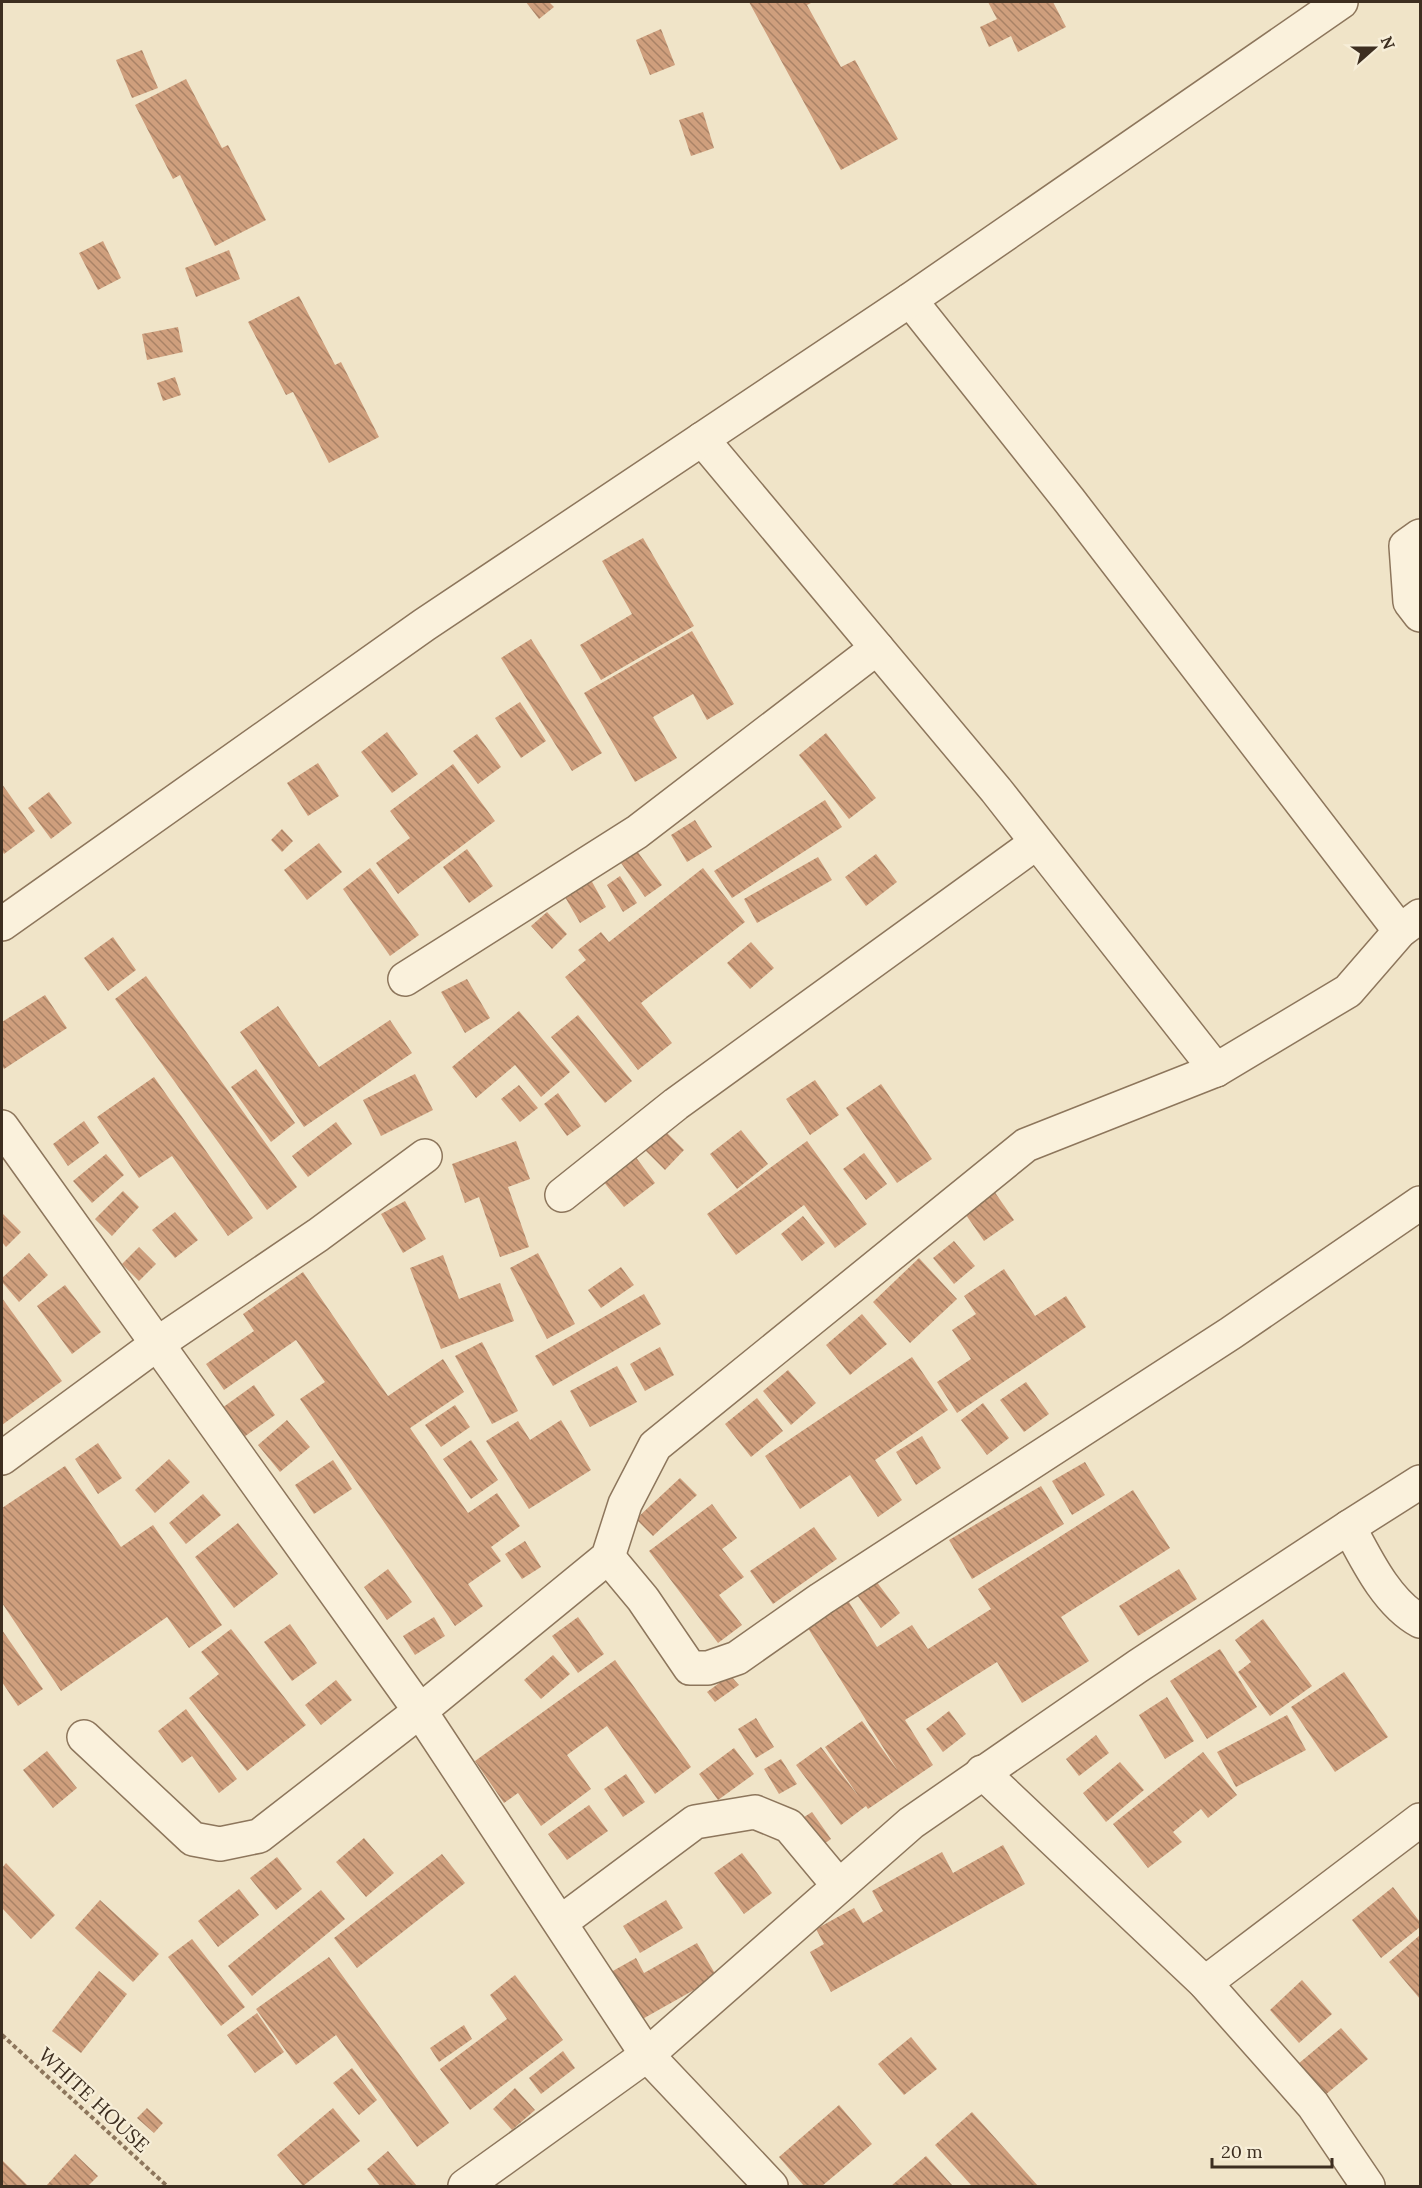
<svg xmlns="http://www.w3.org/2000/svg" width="1422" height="2188" font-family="Lora,serif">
  <defs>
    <pattern id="building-back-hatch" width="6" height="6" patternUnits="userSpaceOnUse" patternTransform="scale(1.5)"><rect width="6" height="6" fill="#cf9f7d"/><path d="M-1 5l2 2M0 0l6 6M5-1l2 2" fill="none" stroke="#a98266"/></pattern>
  </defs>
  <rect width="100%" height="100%" fill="#f0e4c8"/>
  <!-- building -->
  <g fill="url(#building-back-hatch)">
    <path d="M 526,2 L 549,2 L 554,7 L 539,19 Z"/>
    <path d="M 749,2 L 813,2 L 807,5 L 841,67 L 855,60 L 898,139 L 841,170 Z"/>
    <path d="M 988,2 L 1053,2 L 1066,27 L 1018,52 L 1011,36 L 989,47 L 980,27 L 997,19 Z"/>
    <path d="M 661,29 L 675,65 L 650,75 L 636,40 Z"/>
    <path d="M 142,50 L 158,88 L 132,98 L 116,60 Z"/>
    <path d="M 186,79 L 222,148 L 228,145 L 266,220 L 215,246 L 180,175 L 173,179 L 135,105 Z"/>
    <path d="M 703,112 L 714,148 L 691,156 L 679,120 Z"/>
    <path d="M 103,241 L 121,278 L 98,290 L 79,253 Z"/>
    <path d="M 229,250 L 240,279 L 196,297 L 185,268 Z"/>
    <path d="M 299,296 L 335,365 L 341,362 L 379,437 L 329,463 L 293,392 L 286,395 L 248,322 Z"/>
    <path d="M 178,327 L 183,352 L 147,360 L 142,334 Z"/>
    <path d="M 175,377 L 181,395 L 163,401 L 157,383 Z"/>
    <path d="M 643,538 L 694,626 L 601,680 L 580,645 L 632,614 L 602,561 Z"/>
    <path d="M 692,631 L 734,704 L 707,720 L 693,694 L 653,717 L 677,758 L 635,782 L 584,693 Z"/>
    <path d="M 531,639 L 602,753 L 572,771 L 501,658 Z"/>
    <path d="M 520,702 L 546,741 L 521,758 L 495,718 Z"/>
    <path d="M 387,732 L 418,774 L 392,793 L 361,752 Z"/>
    <path d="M 826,733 L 876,798 L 849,819 L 799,755 Z"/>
    <path d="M 477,734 L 501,767 L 478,784 L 453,751 Z"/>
    <path d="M 318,763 L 339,796 L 308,816 L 287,783 Z"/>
    <path d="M 453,764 L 495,821 L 398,894 L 376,863 L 410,838 L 390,811 Z"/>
    <path d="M 2,784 L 35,831 L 4,854 L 2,850 Z"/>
    <path d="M 49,792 L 72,823 L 51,839 L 28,808 Z"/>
    <path d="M 825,800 L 842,827 L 732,898 L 714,871 Z"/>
    <path d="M 695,820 L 712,847 L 687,862 L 671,835 Z"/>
    <path d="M 282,829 L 293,841 L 282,852 L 271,840 Z"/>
    <path d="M 319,843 L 342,872 L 307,900 L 284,870 Z"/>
    <path d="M 467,849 L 493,886 L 469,903 L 443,867 Z"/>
    <path d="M 637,851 L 662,885 L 645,897 L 621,863 Z"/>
    <path d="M 876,854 L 897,882 L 866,906 L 845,877 Z"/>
    <path d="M 818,857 L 832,880 L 757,923 L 744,899 Z"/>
    <path d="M 370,868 L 419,935 L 390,956 L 343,889 Z"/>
    <path d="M 703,868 L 745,922 L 641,1003 L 672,1043 L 638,1070 L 565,977 L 586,960 L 578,950 L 601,932 L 609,942 Z"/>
    <path d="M 620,876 L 637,903 L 623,912 L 607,885 Z"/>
    <path d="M 591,880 L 606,907 L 580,923 L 565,897 Z"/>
    <path d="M 547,912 L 567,934 L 552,949 L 531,926 Z"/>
    <path d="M 113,937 L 136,970 L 108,991 L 84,958 Z"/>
    <path d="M 751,942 L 774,968 L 750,989 L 727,963 Z"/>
    <path d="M 146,976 L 297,1187 L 267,1210 L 115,999 Z"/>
    <path d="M 467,979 L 490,1018 L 465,1033 L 441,992 Z"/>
    <path d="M 45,995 L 67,1028 L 4,1069 L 2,1065 L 2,1022 Z"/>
    <path d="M 278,1006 L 319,1067 L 390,1020 L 412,1053 L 304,1127 L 240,1032 Z"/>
    <path d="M 519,1011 L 570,1072 L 541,1097 L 515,1065 L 476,1098 L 452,1067 Z"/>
    <path d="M 578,1015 L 632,1081 L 605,1103 L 551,1037 Z"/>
    <path d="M 256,1069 L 295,1123 L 271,1142 L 231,1087 Z"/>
    <path d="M 415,1074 L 433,1110 L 381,1136 L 363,1100 Z"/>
    <path d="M 154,1077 L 253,1218 L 228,1236 L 172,1156 L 139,1178 L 97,1117 Z"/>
    <path d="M 815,1080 L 839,1115 L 810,1135 L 786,1099 Z"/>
    <path d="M 881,1084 L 932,1159 L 897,1183 L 846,1108 Z"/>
    <path d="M 519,1085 L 538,1108 L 520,1122 L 501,1099 Z"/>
    <path d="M 558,1093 L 581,1126 L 567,1136 L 544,1104 Z"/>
    <path d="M 84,1121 L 99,1143 L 68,1166 L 53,1144 Z"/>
    <path d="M 336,1122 L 352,1144 L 308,1177 L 292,1156 Z"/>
    <path d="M 663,1129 L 684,1150 L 665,1170 L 644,1149 Z"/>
    <path d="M 741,1130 L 768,1164 L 737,1189 L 710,1154 Z"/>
    <path d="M 516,1141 L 530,1179 L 508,1187 L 529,1247 L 500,1257 L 479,1197 L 465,1203 L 452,1164 Z"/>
    <path d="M 807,1141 L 867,1224 L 835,1248 L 804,1205 L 736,1255 L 707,1214 Z"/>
    <path d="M 864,1153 L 887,1184 L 866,1200 L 843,1169 Z"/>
    <path d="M 106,1154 L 124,1175 L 92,1203 L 73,1181 Z"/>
    <path d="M 635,1156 L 655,1183 L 624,1207 L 603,1181 Z"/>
    <path d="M 123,1191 L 139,1207 L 112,1236 L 95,1219 Z"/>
    <path d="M 994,1191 L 1014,1220 L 984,1241 L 964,1212 Z"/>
    <path d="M 405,1201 L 426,1239 L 403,1253 L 381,1214 Z"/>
    <path d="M 175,1212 L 198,1240 L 175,1258 L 152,1230 Z"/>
    <path d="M 2,1213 L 21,1232 L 6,1247 L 2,1242 Z"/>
    <path d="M 803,1216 L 825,1243 L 802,1261 L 781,1234 Z"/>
    <path d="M 954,1241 L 975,1266 L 954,1284 L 933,1258 Z"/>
    <path d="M 139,1247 L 156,1264 L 139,1281 L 122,1264 Z"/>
    <path d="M 29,1253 L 48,1275 L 19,1302 L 2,1282 L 2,1278 Z"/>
    <path d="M 538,1253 L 575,1324 L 547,1339 L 510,1268 Z"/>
    <path d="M 443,1255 L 459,1299 L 500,1283 L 514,1321 L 441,1349 L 410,1268 Z"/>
    <path d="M 919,1258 L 957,1299 L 910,1343 L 873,1302 Z"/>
    <path d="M 621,1267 L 634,1285 L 601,1308 L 588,1290 Z"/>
    <path d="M 1004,1269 L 1035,1316 L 1066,1296 L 1086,1327 L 957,1413 L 937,1382 L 971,1359 L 952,1330 L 976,1314 L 964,1296 Z"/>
    <path d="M 303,1272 L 388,1396 L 443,1359 L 464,1392 L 410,1428 L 468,1513 L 497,1493 L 520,1526 L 491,1547 L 501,1561 L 468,1584 L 483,1606 L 455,1626 L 300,1399 L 325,1382 L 296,1340 L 224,1390 L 206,1364 L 254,1331 L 243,1314 Z"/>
    <path d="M 65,1285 L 101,1332 L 72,1354 L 37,1306 Z"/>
    <path d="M 644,1294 L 661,1324 L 553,1386 L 535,1356 Z"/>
    <path d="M 2,1298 L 62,1381 L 2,1425 Z"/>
    <path d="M 862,1314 L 887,1344 L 850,1375 L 826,1345 Z"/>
    <path d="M 482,1342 L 518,1411 L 492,1424 L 455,1356 Z"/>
    <path d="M 660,1347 L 674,1375 L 645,1391 L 630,1364 Z"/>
    <path d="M 912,1357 L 948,1410 L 875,1460 L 902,1500 L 878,1517 L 850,1475 L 800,1509 L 765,1456 Z"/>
    <path d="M 617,1366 L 637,1402 L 590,1427 L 570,1391 Z"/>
    <path d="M 788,1370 L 816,1403 L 791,1425 L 763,1391 Z"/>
    <path d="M 1026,1382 L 1049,1414 L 1024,1432 L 1000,1400 Z"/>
    <path d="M 254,1385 L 275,1415 L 244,1437 L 222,1408 Z"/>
    <path d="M 757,1398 L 783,1431 L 751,1457 L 725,1424 Z"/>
    <path d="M 983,1403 L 1009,1438 L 987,1455 L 961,1420 Z"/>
    <path d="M 455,1405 L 470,1427 L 441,1447 L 425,1425 Z"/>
    <path d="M 287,1420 L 310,1447 L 280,1472 L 258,1445 Z"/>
    <path d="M 561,1420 L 591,1470 L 529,1509 L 486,1441 L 518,1421 L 530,1440 Z"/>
    <path d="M 922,1436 L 941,1468 L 916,1485 L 896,1452 Z"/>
    <path d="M 471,1440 L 498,1480 L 471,1499 L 443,1459 Z"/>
    <path d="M 98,1443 L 122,1478 L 98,1494 L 75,1459 Z"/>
    <path d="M 169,1459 L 190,1482 L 155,1513 L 135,1490 Z"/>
    <path d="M 333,1460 L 352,1489 L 314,1514 L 295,1485 Z"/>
    <path d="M 1085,1462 L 1105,1495 L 1072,1515 L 1052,1481 Z"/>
    <path d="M 65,1466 L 121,1547 L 153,1525 L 222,1625 L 189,1648 L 167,1617 L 61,1691 L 2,1603 L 2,1508 Z"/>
    <path d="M 680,1478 L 697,1495 L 653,1536 L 636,1519 Z"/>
    <path d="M 1041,1486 L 1064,1524 L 972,1579 L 949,1540 Z"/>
    <path d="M 1133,1490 L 1170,1548 L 1061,1617 L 1089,1661 L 1022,1703 L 997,1662 L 905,1720 L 933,1765 L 868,1809 L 866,1806 L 841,1825 L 796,1765 L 821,1747 L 859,1797 L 825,1747 L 862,1721 L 898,1771 L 806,1625 L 847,1599 L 877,1647 L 912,1625 L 928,1649 L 991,1609 L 978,1589 Z"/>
    <path d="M 203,1494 L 221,1515 L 186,1544 L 169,1523 Z"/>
    <path d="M 712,1504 L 737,1538 L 722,1549 L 744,1577 L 719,1595 L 742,1625 L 718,1643 L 649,1551 Z"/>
    <path d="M 238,1523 L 278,1574 L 234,1608 L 195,1557 Z"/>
    <path d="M 814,1527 L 837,1559 L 773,1604 L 750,1571 Z"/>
    <path d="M 525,1541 L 541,1567 L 522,1579 L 505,1554 Z"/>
    <path d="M 388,1569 L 412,1602 L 387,1620 L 364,1587 Z"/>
    <path d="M 1179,1569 L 1197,1599 L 1138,1636 L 1119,1606 Z"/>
    <path d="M 876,1581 L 900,1613 L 881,1628 L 857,1595 Z"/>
    <path d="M 434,1617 L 445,1636 L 415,1655 L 403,1636 Z"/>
    <path d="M 578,1617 L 604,1654 L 578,1673 L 552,1636 Z"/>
    <path d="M 1263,1619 L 1312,1686 L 1270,1716 L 1238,1672 L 1251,1662 L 1235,1640 Z"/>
    <path d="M 290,1624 L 317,1663 L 292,1681 L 264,1642 Z"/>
    <path d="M 231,1629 L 306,1725 L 247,1771 L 189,1698 L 219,1674 L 201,1652 Z"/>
    <path d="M 2,1630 L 43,1689 L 18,1706 L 2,1682 Z"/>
    <path d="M 1220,1649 L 1257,1707 L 1207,1739 L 1170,1681 Z"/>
    <path d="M 553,1655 L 570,1674 L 541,1699 L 524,1680 Z"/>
    <path d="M 615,1660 L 691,1767 L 655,1794 L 607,1726 L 567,1755 L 591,1789 L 541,1826 L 518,1793 L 504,1803 L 475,1761 Z"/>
    <path d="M 1344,1672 L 1388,1737 L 1335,1772 L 1291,1707 Z"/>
    <path d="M 730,1675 L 739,1685 L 715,1702 L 707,1692 Z"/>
    <path d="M 336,1680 L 352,1700 L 321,1725 L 305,1705 Z"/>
    <path d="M 1167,1697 L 1194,1741 L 1165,1759 L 1139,1715 Z"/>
    <path d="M 186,1709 L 237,1779 L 219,1793 L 192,1756 L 182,1763 L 158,1731 Z"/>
    <path d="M 949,1711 L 966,1734 L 943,1752 L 926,1729 Z"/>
    <path d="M 1287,1715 L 1306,1750 L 1236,1787 L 1217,1752 Z"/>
    <path d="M 756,1718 L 774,1747 L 756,1758 L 738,1729 Z"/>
    <path d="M 1096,1735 L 1109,1753 L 1079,1776 L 1066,1759 Z"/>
    <path d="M 734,1748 L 754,1774 L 718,1800 L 699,1774 Z"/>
    <path d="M 47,1751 L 77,1788 L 53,1808 L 23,1770 Z"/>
    <path d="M 1203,1752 L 1237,1795 L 1208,1818 L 1201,1809 L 1173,1832 L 1182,1842 L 1148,1868 L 1113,1824 Z"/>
    <path d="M 781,1759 L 797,1784 L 779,1794 L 764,1769 Z"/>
    <path d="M 1120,1762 L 1144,1790 L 1106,1822 L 1083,1793 Z"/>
    <path d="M 626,1774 L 645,1802 L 623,1817 L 604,1789 Z"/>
    <path d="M 589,1805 L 608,1831 L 567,1860 L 548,1834 Z"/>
    <path d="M 812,1812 L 831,1839 L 817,1849 L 798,1821 Z"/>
    <path d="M 364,1838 L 394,1873 L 366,1897 L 336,1862 Z"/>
    <path d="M 1003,1845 L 1025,1884 L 831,1992 L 810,1952 L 824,1944 L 816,1929 L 854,1908 L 863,1923 L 883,1911 L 872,1891 L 942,1852 L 953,1873 Z"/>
    <path d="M 742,1853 L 772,1893 L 744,1914 L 714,1873 Z"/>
    <path d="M 442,1854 L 465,1883 L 357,1968 L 334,1938 Z"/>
    <path d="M 277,1857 L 302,1889 L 276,1910 L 250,1878 Z"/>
    <path d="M 6,1863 L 55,1915 L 31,1939 L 2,1908 L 2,1868 Z"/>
    <path d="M 1393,1887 L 1420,1922 L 1420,1927 L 1381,1958 L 1352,1920 Z"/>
    <path d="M 239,1889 L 259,1915 L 218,1947 L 198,1921 Z"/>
    <path d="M 321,1890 L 345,1919 L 252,1996 L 228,1966 Z"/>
    <path d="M 100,1900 L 159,1954 L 133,1982 L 75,1928 Z"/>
    <path d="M 666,1900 L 683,1928 L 640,1953 L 623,1926 Z"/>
    <path d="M 1420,1935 L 1420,1999 L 1389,1962 Z"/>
    <path d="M 192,1939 L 245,2007 L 221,2026 L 168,1957 Z"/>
    <path d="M 697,1943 L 717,1977 L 639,2021 L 611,1972 L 636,1958 L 644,1973 Z"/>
    <path d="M 329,1957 L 449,2123 L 417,2147 L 336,2035 L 296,2065 L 256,2009 Z"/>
    <path d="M 99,1971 L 127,1994 L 81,2053 L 52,2031 Z"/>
    <path d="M 515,1975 L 563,2040 L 470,2110 L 440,2069 L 507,2019 L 490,1995 Z"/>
    <path d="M 1302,1980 L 1332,2014 L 1299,2043 L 1270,2010 Z"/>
    <path d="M 257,2013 L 284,2052 L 255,2073 L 227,2035 Z"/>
    <path d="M 464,2025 L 472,2039 L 439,2062 L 430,2048 Z"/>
    <path d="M 1341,2028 L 1368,2059 L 1324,2096 L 1298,2064 Z"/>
    <path d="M 911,2037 L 937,2069 L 904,2095 L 878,2064 Z"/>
    <path d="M 563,2051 L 575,2068 L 541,2094 L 529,2078 Z"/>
    <path d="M 352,2068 L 377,2100 L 359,2115 L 333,2083 Z"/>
    <path d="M 515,2088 L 535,2110 L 512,2130 L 493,2109 Z"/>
    <path d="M 839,2105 L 872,2144 L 822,2186 L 804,2186 L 779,2157 Z"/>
    <path d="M 147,2108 L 163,2123 L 154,2133 L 137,2118 Z"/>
    <path d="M 333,2108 L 360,2141 L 303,2186 L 277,2155 Z"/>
    <path d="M 972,2112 L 1038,2186 L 972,2186 L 935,2145 Z"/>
    <path d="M 388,2151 L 417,2186 L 380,2186 L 367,2169 Z"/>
    <path d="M 75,2154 L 98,2176 L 88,2186 L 46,2186 Z"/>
    <path d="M 926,2156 L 952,2185 L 950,2186 L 891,2186 Z"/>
    <path d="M 2,2160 L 28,2186 L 2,2186 Z"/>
  </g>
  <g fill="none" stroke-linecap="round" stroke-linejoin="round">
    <!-- street casing -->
    <g stroke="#8d765c" stroke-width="36">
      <g id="street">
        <path d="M 910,300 L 1069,500 L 1400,931"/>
        <path d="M 702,439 L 996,790 L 1216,1070"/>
        <path d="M 1420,536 L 1406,546 L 1410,602 L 1420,615"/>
        <path d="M 2,924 L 424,625 L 910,300 L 1341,2"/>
        <path d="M 405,979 L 637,832 L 877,648"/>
        <path d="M 2,1127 L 420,1711 L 647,2055 L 771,2186"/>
        <path d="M 562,1195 L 676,1104 L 1036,843"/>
        <path d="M 2,1458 L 157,1344 L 318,1235 L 425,1156"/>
        <path d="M 1349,1527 C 1366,1559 1387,1603 1420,1621"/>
        <path d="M 608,1557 L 643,1599 L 690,1668 L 708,1668 L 737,1658 L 821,1599 L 1231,1333 L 1420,1203"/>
        <path d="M 84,1737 L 193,1839 L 220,1844 L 259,1836 L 420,1711 L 608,1557 L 625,1504 L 655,1446 L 1026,1145 L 1216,1070 L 1348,991 L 1400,931 L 1420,916"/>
        <path d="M 982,1772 L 1205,1983 L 1313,2105 L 1368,2186"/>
        <path d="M 561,1922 L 695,1822 L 755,1812 L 789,1826 L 839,1886"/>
        <path d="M 1205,1983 L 1420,1820"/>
        <path d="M 465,2186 L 647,2055 L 911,1823 L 1138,1666 L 1349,1527 L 1420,1482"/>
      </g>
    </g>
    <!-- path -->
    <path stroke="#8d765c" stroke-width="4" stroke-dasharray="4.5 3" stroke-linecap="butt" d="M 2,2035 L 167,2186"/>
    <!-- street -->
    <use href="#street" stroke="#faf1dc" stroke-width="33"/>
  </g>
  <g text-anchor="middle" stroke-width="4.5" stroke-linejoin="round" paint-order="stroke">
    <!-- street labels -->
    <g font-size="20" fill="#3d2e20" stroke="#f7eed8">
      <text transform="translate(94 2100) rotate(43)" y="7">WHITE HOUSE</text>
    </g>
  </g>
  <!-- border -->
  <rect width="1422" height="2188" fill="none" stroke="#3d2e20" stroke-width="6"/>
  <!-- north arrow -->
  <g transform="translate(1374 48) rotate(69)" stroke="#f7eed8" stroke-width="4.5" paint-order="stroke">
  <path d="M0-4.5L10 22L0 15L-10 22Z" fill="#3d2e20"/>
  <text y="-9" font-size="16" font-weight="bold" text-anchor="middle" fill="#3d2e20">N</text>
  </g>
  <!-- scale -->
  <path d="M1212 2158v9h120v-9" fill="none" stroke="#3d2e20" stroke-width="3"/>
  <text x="1221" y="2158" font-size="18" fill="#3d2e20" stroke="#f7eed8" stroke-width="4.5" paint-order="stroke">20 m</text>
</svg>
